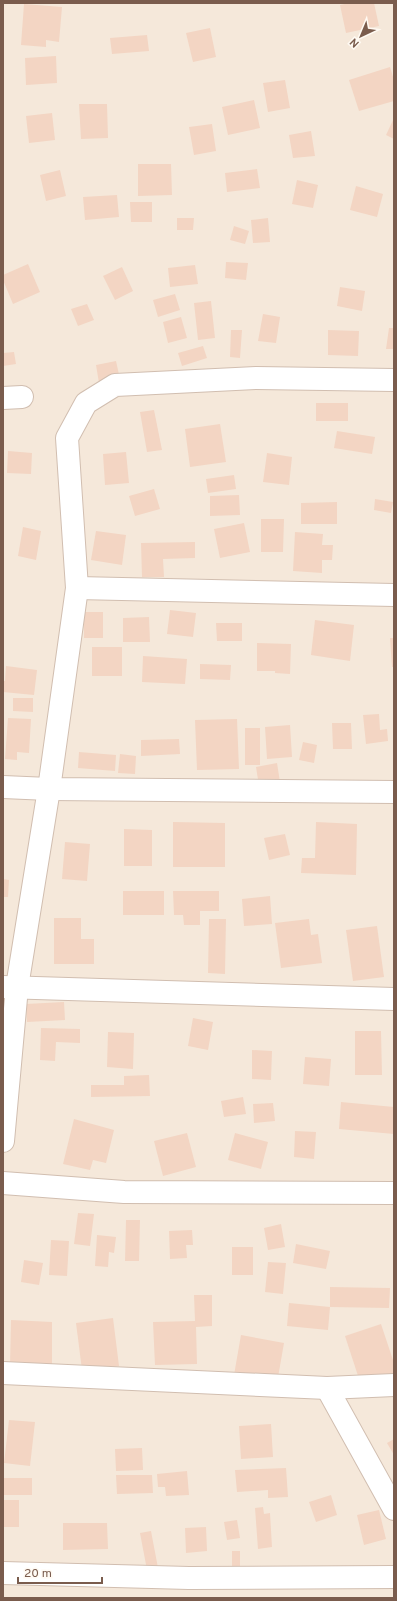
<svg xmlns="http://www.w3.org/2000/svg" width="397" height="1601" font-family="Overpass,sans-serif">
  <rect width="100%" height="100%" fill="#fdf6ec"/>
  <!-- residential -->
  <rect fill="#f5e8da" x="3" y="3" width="391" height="1595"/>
  <!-- building -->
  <g fill="#f3d5c3">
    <path d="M 349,3 L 374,3 L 379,26 L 346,33 L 340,5 Z"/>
    <path d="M 24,4 L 62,7 L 59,42 L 46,40 L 46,47 L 21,45 Z"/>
    <path d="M 210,28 L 216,57 L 193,62 L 186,33 Z"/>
    <path d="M 147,35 L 149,51 L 112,54 L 110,38 Z"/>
    <path d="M 56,56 L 57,83 L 26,85 L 25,58 Z"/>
    <path d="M 390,67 L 394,80 L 394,101 L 359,111 L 349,80 Z"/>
    <path d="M 285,80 L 290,108 L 268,112 L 263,83 Z"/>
    <path d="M 254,100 L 260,128 L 228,135 L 222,107 Z"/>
    <path d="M 79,104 L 107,104 L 108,138 L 81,139 Z"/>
    <path d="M 52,113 L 55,140 L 29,143 L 26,116 Z"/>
    <path d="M 394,118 L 394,139 L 386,135 Z"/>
    <path d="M 212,124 L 216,151 L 194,155 L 189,127 Z"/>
    <path d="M 311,131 L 315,156 L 293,158 L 289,135 Z"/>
    <path d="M 138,164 L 171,164 L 172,195 L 138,196 Z"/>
    <path d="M 257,169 L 260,188 L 227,192 L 225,173 Z"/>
    <path d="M 60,170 L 66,196 L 46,201 L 40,175 Z"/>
    <path d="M 297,180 L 318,185 L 313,208 L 292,204 Z"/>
    <path d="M 356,186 L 383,194 L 377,217 L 350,210 Z"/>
    <path d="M 117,195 L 119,217 L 85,220 L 83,197 Z"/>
    <path d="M 130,202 L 152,202 L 152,222 L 131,222 Z"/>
    <path d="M 177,218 L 194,218 L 193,230 L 177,230 Z"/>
    <path d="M 268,218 L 270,242 L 253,243 L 251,220 Z"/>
    <path d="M 234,226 L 249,231 L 245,244 L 230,240 Z"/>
    <path d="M 226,262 L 248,263 L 246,280 L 225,278 Z"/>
    <path d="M 28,264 L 40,292 L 13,304 L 3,280 L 3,275 Z"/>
    <path d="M 195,265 L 198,284 L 170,287 L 168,268 Z"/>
    <path d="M 122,267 L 133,291 L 115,300 L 103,276 Z"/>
    <path d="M 340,287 L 365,291 L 362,311 L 337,306 Z"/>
    <path d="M 175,294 L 180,310 L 158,317 L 153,300 Z"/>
    <path d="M 211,301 L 215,338 L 198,340 L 194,303 Z"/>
    <path d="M 87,304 L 94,320 L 78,326 L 71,309 Z"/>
    <path d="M 263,314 L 280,317 L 276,343 L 258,341 Z"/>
    <path d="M 181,317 L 187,338 L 168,343 L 163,322 Z"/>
    <path d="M 389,328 L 394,328 L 394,349 L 386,349 Z"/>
    <path d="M 231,330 L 242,330 L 240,358 L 230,357 Z"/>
    <path d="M 328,330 L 359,331 L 358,356 L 328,355 Z"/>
    <path d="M 203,346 L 207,358 L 182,366 L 178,353 Z"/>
    <path d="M 14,352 L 16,364 L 3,366 L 3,353 Z"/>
    <path d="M 116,361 L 120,379 L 99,383 L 96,365 Z"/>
    <rect x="316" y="403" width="32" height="18"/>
    <path d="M 154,410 L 162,450 L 147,452 L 140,412 Z"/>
    <path d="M 220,424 L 226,462 L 190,467 L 185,429 Z"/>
    <path d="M 337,431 L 375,437 L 372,454 L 334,448 Z"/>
    <path d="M 8,451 L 32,453 L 31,474 L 7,473 Z"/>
    <path d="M 126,452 L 129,483 L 105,485 L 103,454 Z"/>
    <path d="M 267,453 L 292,457 L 289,485 L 263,482 Z"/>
    <path d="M 234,475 L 236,489 L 208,493 L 206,479 Z"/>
    <path d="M 154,489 L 160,509 L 135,516 L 129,496 Z"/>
    <path d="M 239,495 L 240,515 L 210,516 L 210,496 Z"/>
    <path d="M 375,499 L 393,502 L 391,513 L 374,510 Z"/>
    <path d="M 337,502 L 337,524 L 301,524 L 301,503 Z"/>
    <path d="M 261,519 L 284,519 L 283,552 L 261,552 Z"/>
    <path d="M 244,523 L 250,552 L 220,558 L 214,529 Z"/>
    <path d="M 23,527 L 41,531 L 36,560 L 18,556 Z"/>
    <path d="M 96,531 L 126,535 L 122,565 L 91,560 Z"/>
    <path d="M 295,532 L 323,534 L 322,545 L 333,545 L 332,560 L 322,560 L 322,573 L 293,571 Z"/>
    <path d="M 195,542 L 195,558 L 163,559 L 164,577 L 142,577 L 141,543 Z"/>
    <path d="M 170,610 L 196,613 L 193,637 L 167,634 Z"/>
    <rect x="84" y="612" width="19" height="26"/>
    <path d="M 149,617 L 150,642 L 123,642 L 123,618 Z"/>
    <path d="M 315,620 L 354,625 L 350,661 L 311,655 Z"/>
    <path d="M 216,623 L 242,623 L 242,641 L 217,641 Z"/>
    <path d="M 390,638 L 394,638 L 394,667 L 392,667 Z"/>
    <path d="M 257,643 L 291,644 L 290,674 L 275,673 L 275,671 L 257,671 Z"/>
    <rect x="92" y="647" width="30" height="29"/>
    <path d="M 143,656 L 187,659 L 185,684 L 142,682 Z"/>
    <path d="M 200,664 L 231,665 L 230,680 L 200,679 Z"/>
    <path d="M 6,666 L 37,670 L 34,695 L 3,692 L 3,681 L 5,681 Z"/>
    <path d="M 13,698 L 33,698 L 33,712 L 13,711 Z"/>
    <path d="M 379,714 L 380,730 L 387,729 L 388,741 L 366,744 L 363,715 Z"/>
    <path d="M 8,718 L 31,719 L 29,753 L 17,752 L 17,760 L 5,759 Z"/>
    <path d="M 237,719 L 239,769 L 197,770 L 195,720 Z"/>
    <path d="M 332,723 L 351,723 L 352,749 L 333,749 Z"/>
    <path d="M 290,725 L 292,757 L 267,759 L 265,727 Z"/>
    <rect x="245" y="728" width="15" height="37"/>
    <path d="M 179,739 L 180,754 L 141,756 L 141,740 Z"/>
    <path d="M 303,742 L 317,745 L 314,763 L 299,760 Z"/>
    <path d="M 79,752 L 116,755 L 115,771 L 78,768 Z"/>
    <path d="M 120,754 L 136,756 L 135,774 L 118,773 Z"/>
    <path d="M 277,763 L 280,782 L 259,786 L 256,767 Z"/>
    <path d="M 173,822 L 225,823 L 225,867 L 173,867 Z"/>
    <path d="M 316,822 L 357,824 L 356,875 L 301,873 L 302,858 L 315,858 Z"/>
    <path d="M 124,829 L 152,830 L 152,866 L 124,866 Z"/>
    <path d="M 285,834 L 290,855 L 269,860 L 264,838 Z"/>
    <path d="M 65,842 L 90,844 L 87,881 L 62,879 Z"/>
    <path d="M 3,879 L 9,880 L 8,897 L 3,897 Z"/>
    <rect x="123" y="891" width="41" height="24"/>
    <path d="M 173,891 L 219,891 L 219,911 L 200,911 L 200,925 L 184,925 L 183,915 L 174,915 Z"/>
    <path d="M 270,896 L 272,924 L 244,926 L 242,899 Z"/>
    <path d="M 54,918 L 81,918 L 81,939 L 94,939 L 94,964 L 54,964 Z"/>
    <path d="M 209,919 L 226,919 L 225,974 L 208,973 Z"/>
    <path d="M 309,919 L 311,935 L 318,934 L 322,963 L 281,968 L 275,923 Z"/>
    <path d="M 377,926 L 384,977 L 353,981 L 346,930 Z"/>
    <path d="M 64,1002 L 65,1020 L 27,1022 L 26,1004 Z"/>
    <path d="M 193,1018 L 213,1022 L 208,1050 L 188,1046 Z"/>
    <path d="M 41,1028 L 80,1029 L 80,1043 L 56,1042 L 55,1061 L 40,1060 Z"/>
    <path d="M 355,1031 L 381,1031 L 382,1075 L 355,1075 Z"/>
    <path d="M 108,1032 L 134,1033 L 133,1069 L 107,1067 Z"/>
    <path d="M 252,1050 L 272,1051 L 271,1080 L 252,1079 Z"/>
    <path d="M 305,1057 L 331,1059 L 329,1086 L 303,1084 Z"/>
    <path d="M 149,1075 L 150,1096 L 91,1097 L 91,1085 L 124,1085 L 124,1076 Z"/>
    <path d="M 243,1097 L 246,1114 L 224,1117 L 221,1101 Z"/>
    <path d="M 341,1102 L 394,1107 L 394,1134 L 339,1129 Z"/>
    <path d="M 273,1103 L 275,1121 L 254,1123 L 253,1104 Z"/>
    <path d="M 74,1119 L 114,1130 L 106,1163 L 93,1160 L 90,1170 L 63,1164 Z"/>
    <path d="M 295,1131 L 316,1132 L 314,1159 L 294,1157 Z"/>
    <path d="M 187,1133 L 196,1167 L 163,1176 L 154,1141 Z"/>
    <path d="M 235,1133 L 268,1142 L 261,1169 L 228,1160 Z"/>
    <path d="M 78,1213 L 94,1214 L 90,1246 L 74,1244 Z"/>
    <path d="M 126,1220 L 140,1220 L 139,1261 L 125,1261 Z"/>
    <path d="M 281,1224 L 285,1247 L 268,1250 L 264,1228 Z"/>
    <path d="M 192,1230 L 193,1245 L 186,1245 L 187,1258 L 170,1259 L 169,1231 Z"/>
    <path d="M 97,1235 L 116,1237 L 114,1253 L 109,1252 L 108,1267 L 95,1266 Z"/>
    <path d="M 51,1240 L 69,1241 L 67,1276 L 49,1275 Z"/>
    <path d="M 296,1244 L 330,1251 L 326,1269 L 293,1263 Z"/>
    <rect x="232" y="1247" width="21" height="28"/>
    <path d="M 24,1260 L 43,1263 L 39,1285 L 21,1282 Z"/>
    <path d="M 268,1262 L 286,1263 L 283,1294 L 265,1292 Z"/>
    <path d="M 330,1287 L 390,1288 L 389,1308 L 330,1307 Z"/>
    <path d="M 194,1295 L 212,1295 L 212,1326 L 196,1327 L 197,1364 L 155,1365 L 153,1322 L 195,1321 Z"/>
    <path d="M 289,1303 L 330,1307 L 328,1330 L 287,1326 Z"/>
    <path d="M 113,1318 L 119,1366 L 82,1370 L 76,1323 Z"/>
    <path d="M 11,1320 L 52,1322 L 52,1368 L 10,1366 Z"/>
    <path d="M 381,1324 L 394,1363 L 394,1375 L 361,1385 L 345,1336 Z"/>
    <path d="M 241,1335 L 284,1343 L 277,1383 L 234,1375 Z"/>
    <path d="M 9,1420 L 35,1422 L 30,1466 L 4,1463 Z"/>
    <path d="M 271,1424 L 273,1457 L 241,1459 L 239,1426 Z"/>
    <path d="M 394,1439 L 394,1455 L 387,1443 Z"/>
    <path d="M 142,1448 L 143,1470 L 116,1471 L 115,1449 Z"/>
    <path d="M 286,1468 L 288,1497 L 268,1498 L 268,1490 L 237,1492 L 235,1470 Z"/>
    <path d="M 187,1471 L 189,1495 L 166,1496 L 165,1487 L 158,1487 L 157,1474 Z"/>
    <path d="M 116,1475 L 152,1475 L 153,1493 L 117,1494 Z"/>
    <rect x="3" y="1478" width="29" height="17"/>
    <path d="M 331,1495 L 337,1515 L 316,1522 L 309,1502 Z"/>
    <rect x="3" y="1500" width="16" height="27"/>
    <path d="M 263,1507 L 264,1514 L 270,1513 L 272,1547 L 258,1549 L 255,1508 Z"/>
    <path d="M 379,1510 L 386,1539 L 364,1545 L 357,1515 Z"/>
    <path d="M 237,1520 L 240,1538 L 227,1540 L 224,1522 Z"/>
    <path d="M 63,1523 L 107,1523 L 108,1549 L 63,1550 Z"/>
    <path d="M 206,1527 L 207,1551 L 186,1553 L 185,1528 Z"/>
    <path d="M 151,1531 L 158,1568 L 147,1570 L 140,1533 Z"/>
    <rect x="232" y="1551" width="8" height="19"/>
  </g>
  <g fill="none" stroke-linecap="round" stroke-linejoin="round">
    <!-- minor casing -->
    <g stroke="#d1beb0" stroke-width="24">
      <g id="minor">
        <path d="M 3,398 L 22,397"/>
        <path d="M 77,588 L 394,595"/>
        <path d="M 3,787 L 49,789 L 394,792"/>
        <path d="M 3,987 L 394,999"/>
        <path d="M 3,1141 L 17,987 L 49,789 L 77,588 L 67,438 L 86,403 L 115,385 L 256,378 L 394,380"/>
        <path d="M 3,1183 L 124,1192 L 394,1193"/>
        <path d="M 3,1373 L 327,1388 L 394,1385"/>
        <path d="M 327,1388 L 394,1509"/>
        <path d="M 3,1573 L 189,1578 L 394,1577"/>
      </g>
    </g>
    <!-- minor -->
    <use href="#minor" stroke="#fff" stroke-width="22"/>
  </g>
  <!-- border -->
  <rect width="397" height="1601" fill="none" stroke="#7a5c4d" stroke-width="8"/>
  <!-- north arrow -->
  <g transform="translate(361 36) rotate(224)" stroke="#fffaf3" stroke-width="3" paint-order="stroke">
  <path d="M0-3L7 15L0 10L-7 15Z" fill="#7a5c4d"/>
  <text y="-6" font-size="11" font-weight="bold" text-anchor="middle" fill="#7a5c4d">N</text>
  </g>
  <!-- scale -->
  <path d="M18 1577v6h84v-6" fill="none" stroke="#7a5c4d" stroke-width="2"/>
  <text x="24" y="1577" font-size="12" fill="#7a5c4d" stroke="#fffaf3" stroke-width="3" paint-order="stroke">20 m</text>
</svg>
